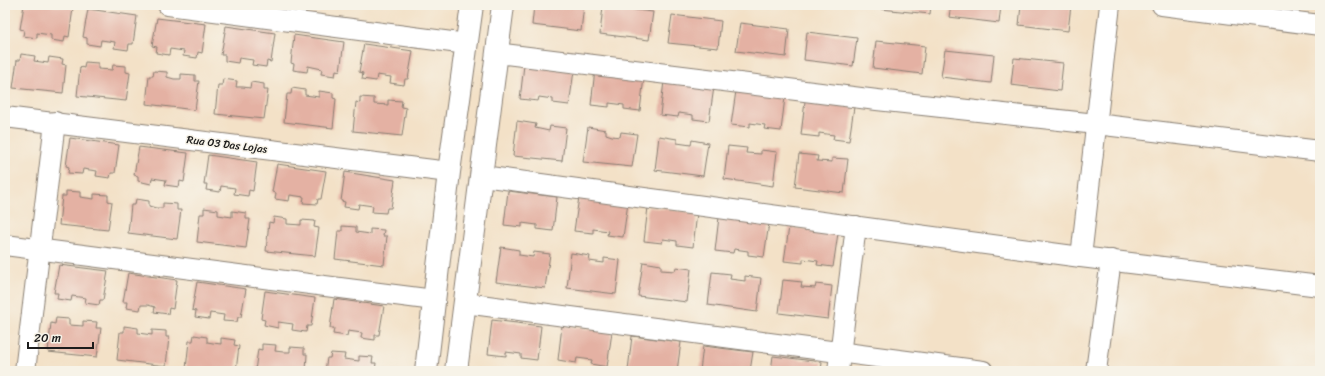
<svg xmlns="http://www.w3.org/2000/svg" width="1325" height="376" font-family="Sriracha,sans-serif">
  <rect width="100%" height="100%" fill="#f7f3e8"/>
  <filter id="ink" filterUnits="userSpaceOnUse"><feTurbulence type="fractalNoise" baseFrequency=".025" numOctaves="2"/><feDisplacementMap in="SourceGraphic" scale="8" xChannelSelector="R" yChannelSelector="G"/><feConvolveMatrix kernelMatrix="1 2 1 2 8 2 1 2 1" color-interpolation-filters="sRGB"/></filter>
  <filter id="wash" filterUnits="userSpaceOnUse"><feTurbulence type="fractalNoise" baseFrequency=".012" numOctaves="4" result="noise"/><feDisplacementMap in="SourceGraphic" scale="16" xChannelSelector="R" yChannelSelector="G"/><feGaussianBlur stdDeviation="0.9" result="paint"/><feColorMatrix in="noise" values="0 0 0 0 0 0 0 0 0 0 0 0 0 0 0 0 0 1.4 0 .05"/><feComposite in="paint" operator="in"/></filter>
  <g filter="url(#wash)">
    <rect width="100%" height="100%" fill="#f3e1c7"/>
    <g id="blocks">
      <!-- building -->
      <g fill="#e4b1a3">
        <path d="M 24,5 L 50,5 L 73,8 L 69,37 L 65,36 L 64,42 L 51,40 L 51,35 L 37,33 L 37,38 L 23,36 L 24,30 L 20,29 Z"/>
        <path d="M 534,5 L 584,5 L 581,31 L 532,25 Z"/>
        <path d="M 881,5 L 931,5 L 930,14 L 881,9 Z"/>
        <path d="M 951,5 L 1001,5 L 999,23 L 949,17 Z"/>
        <path d="M 1021,5 L 1071,5 L 1068,31 L 1019,25 Z"/>
        <path d="M 603,6 L 653,12 L 649,40 L 600,34 Z"/>
        <path d="M 88,9 L 137,16 L 133,44 L 129,44 L 128,50 L 114,48 L 115,42 L 101,40 L 100,46 L 87,44 L 87,38 L 83,37 Z"/>
        <path d="M 672,15 L 721,21 L 718,48 L 668,43 Z"/>
        <path d="M 157,18 L 206,24 L 202,53 L 198,52 L 197,58 L 183,56 L 184,51 L 170,49 L 169,55 L 156,53 L 157,47 L 152,46 Z"/>
        <path d="M 740,23 L 789,29 L 786,57 L 736,51 Z"/>
        <path d="M 226,26 L 275,33 L 271,62 L 267,61 L 266,67 L 252,65 L 253,60 L 239,58 L 238,63 L 225,61 L 225,55 L 221,55 Z"/>
        <path d="M 807,32 L 857,38 L 853,66 L 804,60 Z"/>
        <path d="M 294,35 L 344,42 L 340,71 L 336,70 L 335,76 L 321,74 L 322,69 L 308,66 L 307,72 L 293,70 L 294,64 L 291,63 Z"/>
        <path d="M 876,41 L 925,46 L 922,74 L 873,68 Z"/>
        <path d="M 364,44 L 413,51 L 408,79 L 405,79 L 404,85 L 390,83 L 391,77 L 377,75 L 376,81 L 362,79 L 363,73 L 359,72 Z"/>
        <path d="M 945,50 L 994,55 L 991,83 L 941,77 Z"/>
        <path d="M 21,54 L 35,56 L 34,61 L 48,63 L 49,57 L 63,59 L 62,64 L 66,65 L 63,93 L 13,88 L 17,60 L 20,60 Z"/>
        <path d="M 1014,58 L 1063,63 L 1060,91 L 1011,85 Z"/>
        <path d="M 85,62 L 98,63 L 98,69 L 112,70 L 113,65 L 126,66 L 126,72 L 130,73 L 126,101 L 77,96 L 80,67 L 84,68 Z"/>
        <path d="M 524,65 L 574,71 L 569,105 L 553,103 L 553,99 L 539,97 L 538,101 L 520,99 Z"/>
        <path d="M 595,70 L 644,77 L 640,111 L 624,109 L 624,105 L 617,104 L 609,103 L 609,107 L 591,105 Z"/>
        <path d="M 154,71 L 167,72 L 167,77 L 174,79 L 181,79 L 181,74 L 195,75 L 195,81 L 199,81 L 195,110 L 146,104 L 149,76 L 153,76 Z"/>
        <path d="M 223,79 L 237,81 L 236,87 L 243,87 L 250,88 L 251,82 L 264,84 L 264,90 L 268,90 L 264,119 L 215,114 L 218,85 L 222,85 Z"/>
        <path d="M 664,81 L 714,87 L 709,121 L 693,119 L 693,115 L 679,113 L 678,117 L 660,115 Z"/>
        <path d="M 292,88 L 305,90 L 305,95 L 319,97 L 319,91 L 333,93 L 333,98 L 336,99 L 333,128 L 284,122 L 287,94 L 291,94 Z"/>
        <path d="M 736,91 L 785,97 L 781,131 L 764,129 L 765,125 L 750,123 L 750,127 L 731,125 Z"/>
        <path d="M 360,97 L 374,98 L 374,104 L 388,105 L 388,100 L 402,101 L 401,107 L 406,108 L 402,136 L 353,131 L 356,102 L 360,103 Z"/>
        <path d="M 805,101 L 854,107 L 849,141 L 833,139 L 834,135 L 819,133 L 819,137 L 801,135 Z"/>
        <path d="M 517,121 L 536,124 L 535,128 L 549,131 L 550,126 L 566,128 L 562,161 L 513,156 Z"/>
        <path d="M 588,127 L 606,130 L 606,134 L 612,136 L 620,137 L 621,132 L 637,134 L 632,167 L 583,162 Z"/>
        <path d="M 659,136 L 677,139 L 677,143 L 691,145 L 692,140 L 708,143 L 703,176 L 655,170 Z"/>
        <path d="M 70,138 L 119,145 L 115,173 L 111,173 L 110,178 L 96,176 L 97,171 L 83,169 L 82,174 L 68,173 L 69,167 L 66,166 Z"/>
        <path d="M 728,146 L 747,148 L 746,153 L 761,154 L 761,150 L 777,152 L 773,186 L 724,179 Z"/>
        <path d="M 139,147 L 188,153 L 184,182 L 180,181 L 179,187 L 165,185 L 166,180 L 152,178 L 151,184 L 138,181 L 138,176 L 134,175 Z"/>
        <path d="M 799,154 L 818,156 L 817,161 L 832,162 L 832,158 L 848,159 L 844,193 L 795,187 Z"/>
        <path d="M 208,155 L 257,162 L 253,191 L 249,190 L 248,196 L 234,194 L 235,188 L 221,186 L 220,192 L 206,190 L 207,184 L 204,184 Z"/>
        <path d="M 277,164 L 326,171 L 321,199 L 318,199 L 317,204 L 303,203 L 304,197 L 290,195 L 289,201 L 275,199 L 276,193 L 272,192 Z"/>
        <path d="M 345,172 L 395,180 L 391,208 L 387,208 L 386,213 L 372,212 L 373,206 L 359,204 L 358,209 L 344,207 L 345,202 L 341,201 Z"/>
        <path d="M 66,191 L 80,192 L 80,197 L 94,199 L 94,194 L 108,195 L 108,201 L 112,202 L 108,230 L 59,225 L 62,196 L 66,196 Z"/>
        <path d="M 508,191 L 557,197 L 553,231 L 537,229 L 537,225 L 522,223 L 522,227 L 504,225 Z"/>
        <path d="M 579,197 L 628,203 L 623,237 L 607,235 L 608,231 L 593,229 L 593,233 L 574,231 Z"/>
        <path d="M 136,199 L 149,201 L 149,206 L 156,208 L 163,208 L 163,203 L 177,204 L 177,210 L 181,210 L 177,239 L 128,233 L 131,205 L 135,205 Z"/>
        <path d="M 648,207 L 697,213 L 693,247 L 677,245 L 677,241 L 663,239 L 662,243 L 644,241 Z"/>
        <path d="M 204,208 L 218,210 L 218,215 L 232,217 L 232,211 L 246,213 L 246,219 L 250,219 L 246,248 L 197,242 L 200,214 L 204,214 Z"/>
        <path d="M 274,217 L 287,219 L 287,224 L 301,225 L 301,220 L 315,221 L 314,227 L 319,228 L 315,256 L 266,251 L 269,222 L 273,223 Z"/>
        <path d="M 719,217 L 769,223 L 764,257 L 748,255 L 748,251 L 734,249 L 733,253 L 715,251 Z"/>
        <path d="M 342,226 L 356,227 L 356,232 L 370,234 L 370,229 L 384,230 L 383,236 L 387,236 L 384,265 L 335,259 L 338,231 L 342,231 Z"/>
        <path d="M 789,227 L 838,233 L 833,267 L 817,265 L 818,261 L 803,259 L 803,263 L 784,261 Z"/>
        <path d="M 501,247 L 519,250 L 519,255 L 533,257 L 534,252 L 550,254 L 545,288 L 496,282 Z"/>
        <path d="M 571,253 L 590,256 L 589,261 L 604,263 L 604,258 L 620,260 L 616,294 L 567,288 Z"/>
        <path d="M 643,262 L 661,265 L 661,270 L 675,271 L 676,267 L 691,269 L 687,302 L 638,296 Z"/>
        <path d="M 59,265 L 108,271 L 103,300 L 100,300 L 99,305 L 85,303 L 86,298 L 72,296 L 71,301 L 57,299 L 58,293 L 54,293 Z"/>
        <path d="M 712,272 L 731,274 L 730,279 L 745,281 L 745,276 L 761,278 L 757,312 L 708,305 Z"/>
        <path d="M 128,273 L 177,280 L 173,309 L 169,308 L 168,314 L 154,312 L 155,307 L 148,305 L 141,305 L 140,310 L 126,308 L 127,302 L 123,302 Z"/>
        <path d="M 783,280 L 802,282 L 801,287 L 815,288 L 816,284 L 832,286 L 828,319 L 779,313 Z"/>
        <path d="M 197,282 L 246,289 L 241,317 L 238,317 L 237,322 L 223,321 L 224,315 L 210,313 L 209,319 L 195,317 L 196,311 L 192,310 Z"/>
        <path d="M 265,291 L 315,298 L 311,326 L 307,326 L 306,332 L 292,330 L 293,324 L 278,322 L 278,328 L 264,325 L 265,320 L 261,319 Z"/>
        <path d="M 334,299 L 384,306 L 379,335 L 375,335 L 375,340 L 361,338 L 362,333 L 348,331 L 347,336 L 333,334 L 334,328 L 330,328 Z"/>
        <path d="M 56,318 L 69,319 L 69,325 L 83,326 L 83,321 L 97,322 L 96,328 L 101,328 L 97,357 L 48,352 L 51,323 L 55,324 Z"/>
        <path d="M 492,320 L 541,326 L 537,360 L 521,358 L 521,354 L 506,352 L 506,356 L 488,354 Z"/>
        <path d="M 124,326 L 138,328 L 138,333 L 152,335 L 152,330 L 166,331 L 166,337 L 169,337 L 166,366 L 117,360 L 120,332 L 124,332 Z"/>
        <path d="M 562,326 L 612,332 L 607,367 L 591,364 L 592,360 L 577,358 L 576,363 L 558,360 Z"/>
        <path d="M 194,335 L 207,337 L 207,342 L 213,343 L 221,344 L 221,338 L 235,340 L 234,345 L 239,346 L 236,371 L 186,369 L 189,341 L 193,341 Z"/>
        <path d="M 632,336 L 681,342 L 677,371 L 661,371 L 647,368 L 646,371 L 628,370 Z"/>
        <path d="M 262,344 L 276,345 L 275,351 L 283,352 L 290,352 L 290,347 L 304,348 L 304,354 L 307,354 L 306,371 L 255,371 L 258,349 L 262,350 Z"/>
        <path d="M 703,346 L 753,352 L 750,371 L 700,371 Z"/>
        <path d="M 331,353 L 345,354 L 344,359 L 359,361 L 359,356 L 373,357 L 372,363 L 376,363 L 375,371 L 325,371 L 327,358 L 330,358 Z"/>
        <path d="M 773,356 L 822,362 L 821,371 L 771,371 Z"/>
      </g>
    </g>
  </g>
  <g filter="url(#ink)">
    <use href="#blocks" fill-opacity="0" stroke="#887e72" stroke-width="1"/>
    <g fill="none" stroke-linecap="round" stroke-linejoin="round">
      <!-- minor casing -->
      <g stroke="#887e72" stroke-width="22">
        <g id="minor">
          <path d="M 168,5 L 467,44"/>
          <path d="M 1162,5 L 1320,25"/>
          <path d="M 497,53 L 877,100 L 1096,124 L 1320,151"/>
          <path d="M 5,117 L 449,172"/>
          <path d="M 482,176 L 1081,257 L 1320,286"/>
          <path d="M 5,245 L 434,300"/>
          <path d="M 1081,257 L 1110,5"/>
          <path d="M 465,303 L 983,371"/>
          <path d="M 25,371 L 55,122"/>
          <path d="M 838,371 L 856,226"/>
          <path d="M 1096,371 L 1111,260"/>
        </g>
      </g>
      <!-- tertiary casing -->
      <g stroke="#887e72" stroke-width="24">
        <g id="tertiary">
          <path d="M 426,371 L 449,172 L 472,5"/>
          <path d="M 456,371 L 503,5"/>
        </g>
      </g>
      <!-- minor -->
      <use href="#minor" stroke="#fff" stroke-width="20"/>
      <!-- tertiary -->
      <use href="#tertiary" stroke="#fff" stroke-width="22"/>
    </g>
  </g>
  <g text-anchor="middle" stroke-width="3" stroke-linejoin="round" paint-order="stroke">
    <!-- street labels -->
    <g font-size="11" fill="#1c1c1c" stroke="#f7f3e8">
      <text transform="translate(227 144) rotate(7)" y="4">Rua 03 Das Lojas</text>
    </g>
  </g>
  <!-- margin -->
  <rect width="1325" height="376" fill="none" stroke="#f7f3e8" stroke-width="20"/>
  <!-- scale -->
  <path d="M28 342v6h65v-6" fill="none" stroke="#1c1c1c" stroke-width="2"/>
  <text x="34" y="342" font-size="12" fill="#1c1c1c" stroke="#f7f3e8" stroke-width="3" paint-order="stroke">20 m</text>
</svg>
